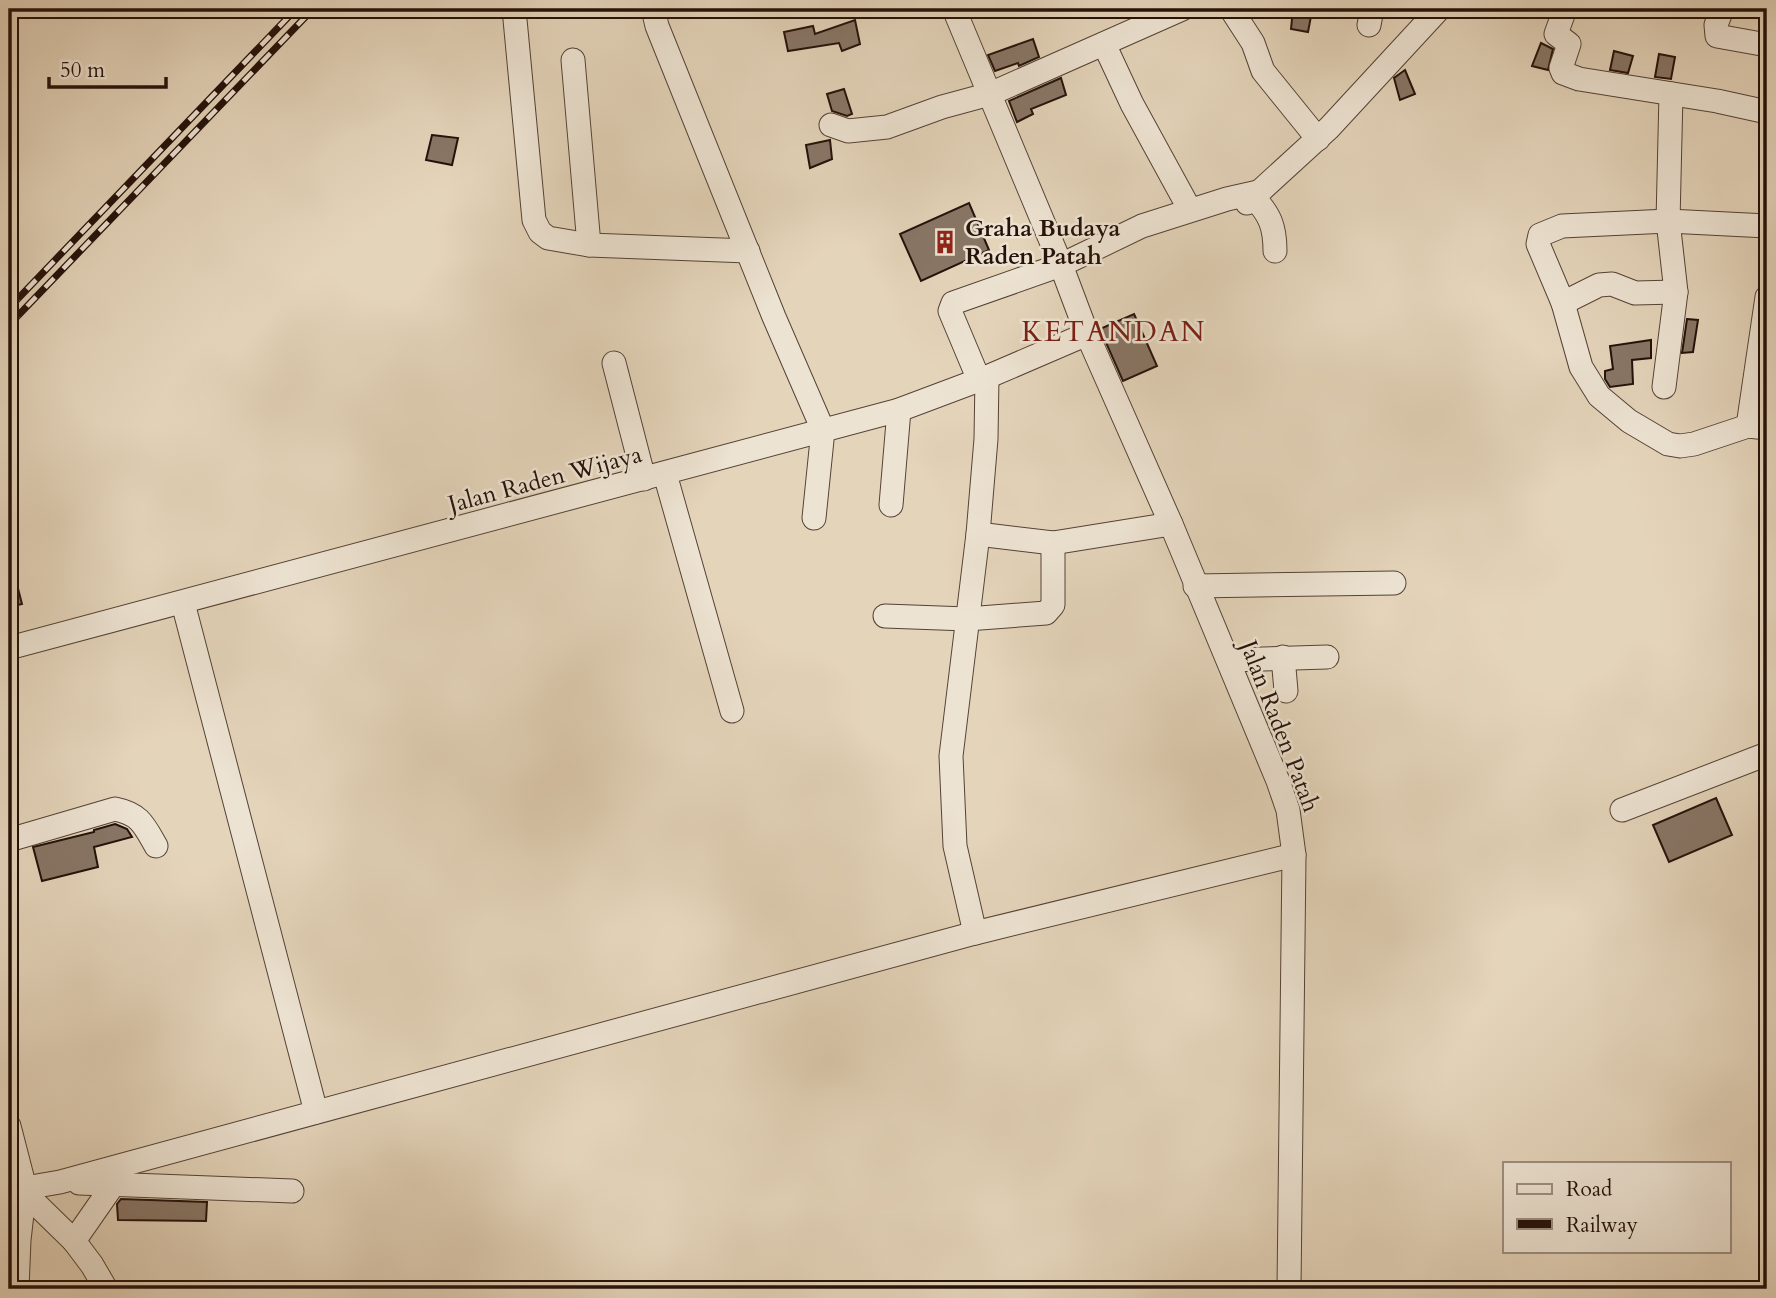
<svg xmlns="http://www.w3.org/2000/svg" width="1776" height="1298" font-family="Cardo,serif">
  <rect width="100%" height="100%" fill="#e4d4ba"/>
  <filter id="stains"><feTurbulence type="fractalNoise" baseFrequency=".00286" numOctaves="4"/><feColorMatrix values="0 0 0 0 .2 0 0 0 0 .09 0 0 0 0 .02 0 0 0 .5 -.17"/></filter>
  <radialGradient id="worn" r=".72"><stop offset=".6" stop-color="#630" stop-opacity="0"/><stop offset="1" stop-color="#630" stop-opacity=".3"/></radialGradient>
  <!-- building -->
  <g fill="#887666" stroke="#24110a" stroke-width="2">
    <path d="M 1293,9 L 1312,11 L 1308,32 L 1291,29 Z"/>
    <path d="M 855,20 L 860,44 L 842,51 L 839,43 L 788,51 L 784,32 L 813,26 L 815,34 Z"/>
    <path d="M 1033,39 L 1039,57 L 1019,66 L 1018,63 L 995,71 L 988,55 Z"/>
    <path d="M 1541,43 L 1553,49 L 1548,70 L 1532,66 Z"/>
    <path d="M 1614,51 L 1633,56 L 1628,73 L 1610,70 Z"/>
    <path d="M 1659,54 L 1675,57 L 1671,79 L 1655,77 Z"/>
    <path d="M 1405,70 L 1415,94 L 1400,100 L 1394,78 Z"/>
    <path d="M 1061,78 L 1066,95 L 1031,109 L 1033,114 L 1017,122 L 1009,101 Z"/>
    <path d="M 844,89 L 852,114 L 847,116 L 832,111 L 827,94 Z"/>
    <path d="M 432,135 L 458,138 L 452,165 L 426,160 Z"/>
    <path d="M 830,140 L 832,159 L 810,168 L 806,145 Z"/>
    <path d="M 969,203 L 989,250 L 921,281 L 900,234 Z"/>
    <path d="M 1134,314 L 1157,366 L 1123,381 L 1100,329 Z"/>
    <path d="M 1687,319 L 1698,320 L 1693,352 L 1682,353 Z"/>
    <path d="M 1651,340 L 1651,358 L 1632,360 L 1633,384 L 1610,387 L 1605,379 L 1605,371 L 1613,369 L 1610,346 Z"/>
    <path d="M 13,569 L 22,604 L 9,607 L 9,570 Z"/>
    <path d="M 1716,798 L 1732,835 L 1669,862 L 1653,825 Z"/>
    <path d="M 115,824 L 127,829 L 132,837 L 94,847 L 98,867 L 42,881 L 33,847 L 94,832 L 94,830 Z"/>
    <path d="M 121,1199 L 207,1202 L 206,1221 L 118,1220 L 117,1204 Z"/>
  </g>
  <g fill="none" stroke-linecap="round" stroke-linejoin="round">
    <!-- minor casing -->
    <g stroke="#544236" stroke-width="25">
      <g id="minor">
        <path d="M 514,9 L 534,220 L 540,232 L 548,238 L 589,245 L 748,251"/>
        <path d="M 653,9 L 657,26 L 774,317 L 823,430 L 814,518"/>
        <path d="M 954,9 L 1061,265 L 1087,334 L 1171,524 L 1278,781 L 1288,810 L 1294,855 L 1289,1289"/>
        <path d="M 1231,9 L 1253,43 L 1263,71 L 1318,139"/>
        <path d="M 1565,9 L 1556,34 L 1569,44 L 1561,68 L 1563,73 L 1579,79 L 1717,101 L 1767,112"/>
        <path d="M 1722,9 L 1716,25 L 1717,36 L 1767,45"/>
        <path d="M 1369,25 L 1372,9"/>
        <path d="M 1104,44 L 1132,104 L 1190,210"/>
        <path d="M 573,60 L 589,245"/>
        <path d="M 831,125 L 848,131 L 887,127 L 942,107 L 990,94 L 1182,9"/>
        <path d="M 1253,197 C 1270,214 1275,227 1275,251"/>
        <path d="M 1247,203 L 1329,128 L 1439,9"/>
        <path d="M 1767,226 L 1668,221 L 1562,226 L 1540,235 L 1538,244 L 1563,303 L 1581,367 L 1599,396 L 1629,421 L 1668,444 L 1680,446 L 1694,444 L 1748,426 L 1767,428"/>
        <path d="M 1563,303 L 1599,285 L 1612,284 L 1635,293 L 1676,292"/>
        <path d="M 614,363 L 644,479"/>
        <path d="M 979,380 L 950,311 L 953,303 L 1061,265 L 1142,226 L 1227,199 L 1258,192"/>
        <path d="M 1664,387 L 1676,292 L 1668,221 L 1671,94"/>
        <path d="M 1748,426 L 1767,297"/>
        <path d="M 665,474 L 732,711"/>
        <path d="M 891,505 L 899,410"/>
        <path d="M 978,534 L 1053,543 L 1171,524"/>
        <path d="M 1195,586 L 1394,583"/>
        <path d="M 183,603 L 316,1112"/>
        <path d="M 885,616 L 967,619 L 1046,613 L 1053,605 L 1053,543"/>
        <path d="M 9,648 L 899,410 L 987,377 L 1087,334"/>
        <path d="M 1283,657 L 1286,691"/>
        <path d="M 1229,660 L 1327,657"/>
        <path d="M 1622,810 L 1767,754"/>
        <path d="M 9,840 L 115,809 C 140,814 144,825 156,846"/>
        <path d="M 975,933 L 955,846 L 951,756 L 978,534 L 986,439 L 987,377"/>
        <path d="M 9,1126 L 25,1188 L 32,1200 L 74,1241 L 92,1265 L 106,1289"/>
        <path d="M 79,1183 L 292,1191"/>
        <path d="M 74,1241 L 113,1185"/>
        <path d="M 17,1289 L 19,1240 L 25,1188 L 60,1182 L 975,933 L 1294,855"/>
      </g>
    </g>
    <!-- minor -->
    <use href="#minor" stroke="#ede3d2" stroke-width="23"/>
    <!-- rail casing -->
    <g stroke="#24110a" stroke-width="7">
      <g id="rail">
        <path d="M 9,308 L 296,9"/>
        <path d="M 9,325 L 313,9"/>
      </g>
    </g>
    <!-- rail -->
    <use href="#rail" stroke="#ede3d2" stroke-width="4.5" stroke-dasharray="13" stroke-linecap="butt"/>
  </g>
  <!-- icons -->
  <defs>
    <g id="building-bare" transform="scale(1.89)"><path d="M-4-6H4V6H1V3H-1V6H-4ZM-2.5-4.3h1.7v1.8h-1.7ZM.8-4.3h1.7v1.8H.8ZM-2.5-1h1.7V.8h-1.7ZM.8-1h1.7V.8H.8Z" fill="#8f2418" stroke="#ede3d2" stroke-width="2.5" paint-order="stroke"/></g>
  </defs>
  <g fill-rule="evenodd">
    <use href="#building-bare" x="945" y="242"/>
  </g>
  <g text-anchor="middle" stroke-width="5" stroke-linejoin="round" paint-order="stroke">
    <!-- poi labels -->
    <g font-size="24" font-weight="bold" fill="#24110a" stroke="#ede3d2" text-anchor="start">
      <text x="965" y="236">Graha Budaya<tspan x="965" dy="28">Raden Patah</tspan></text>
    </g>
    <!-- street labels -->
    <g font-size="24" fill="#24110a" stroke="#ede3d2">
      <text transform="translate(545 479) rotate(-15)" y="8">Jalan Raden Wijaya</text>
      <text transform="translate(1280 726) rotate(69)" y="8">Jalan Raden Patah</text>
    </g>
    <!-- quarter labels -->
    <g font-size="28" letter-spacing="2" fill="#7a1f14" stroke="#ede3d2">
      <text x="1114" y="341">KETANDAN</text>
    </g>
  </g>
  <!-- margin -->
  <rect width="1776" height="1298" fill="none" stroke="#e4d4ba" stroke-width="35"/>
  <rect x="10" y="10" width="1755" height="1277" fill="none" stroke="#24110a" stroke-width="3.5"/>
  <rect x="18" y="18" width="1741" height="1263" fill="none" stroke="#24110a" stroke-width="2"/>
  <!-- legend -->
  <rect x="1503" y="1162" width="228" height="91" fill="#ede3d2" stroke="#9d8f82" stroke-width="2"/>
  <rect x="1517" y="1184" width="35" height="10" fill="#ede3d2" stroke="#9d8f82" stroke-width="2"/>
  <text x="1566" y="1196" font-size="21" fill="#24110a">Road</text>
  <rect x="1517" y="1219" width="35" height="10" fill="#24110a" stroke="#9d8f82" stroke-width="2"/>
  <text x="1566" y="1232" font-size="21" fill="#24110a">Railway</text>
  <!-- scale -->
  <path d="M49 77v10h117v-10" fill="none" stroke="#24110a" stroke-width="3.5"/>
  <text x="60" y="77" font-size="21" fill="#24110a" stroke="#ede3d2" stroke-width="5" paint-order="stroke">50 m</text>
  <rect width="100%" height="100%" filter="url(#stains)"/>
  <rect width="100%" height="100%" fill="url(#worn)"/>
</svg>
